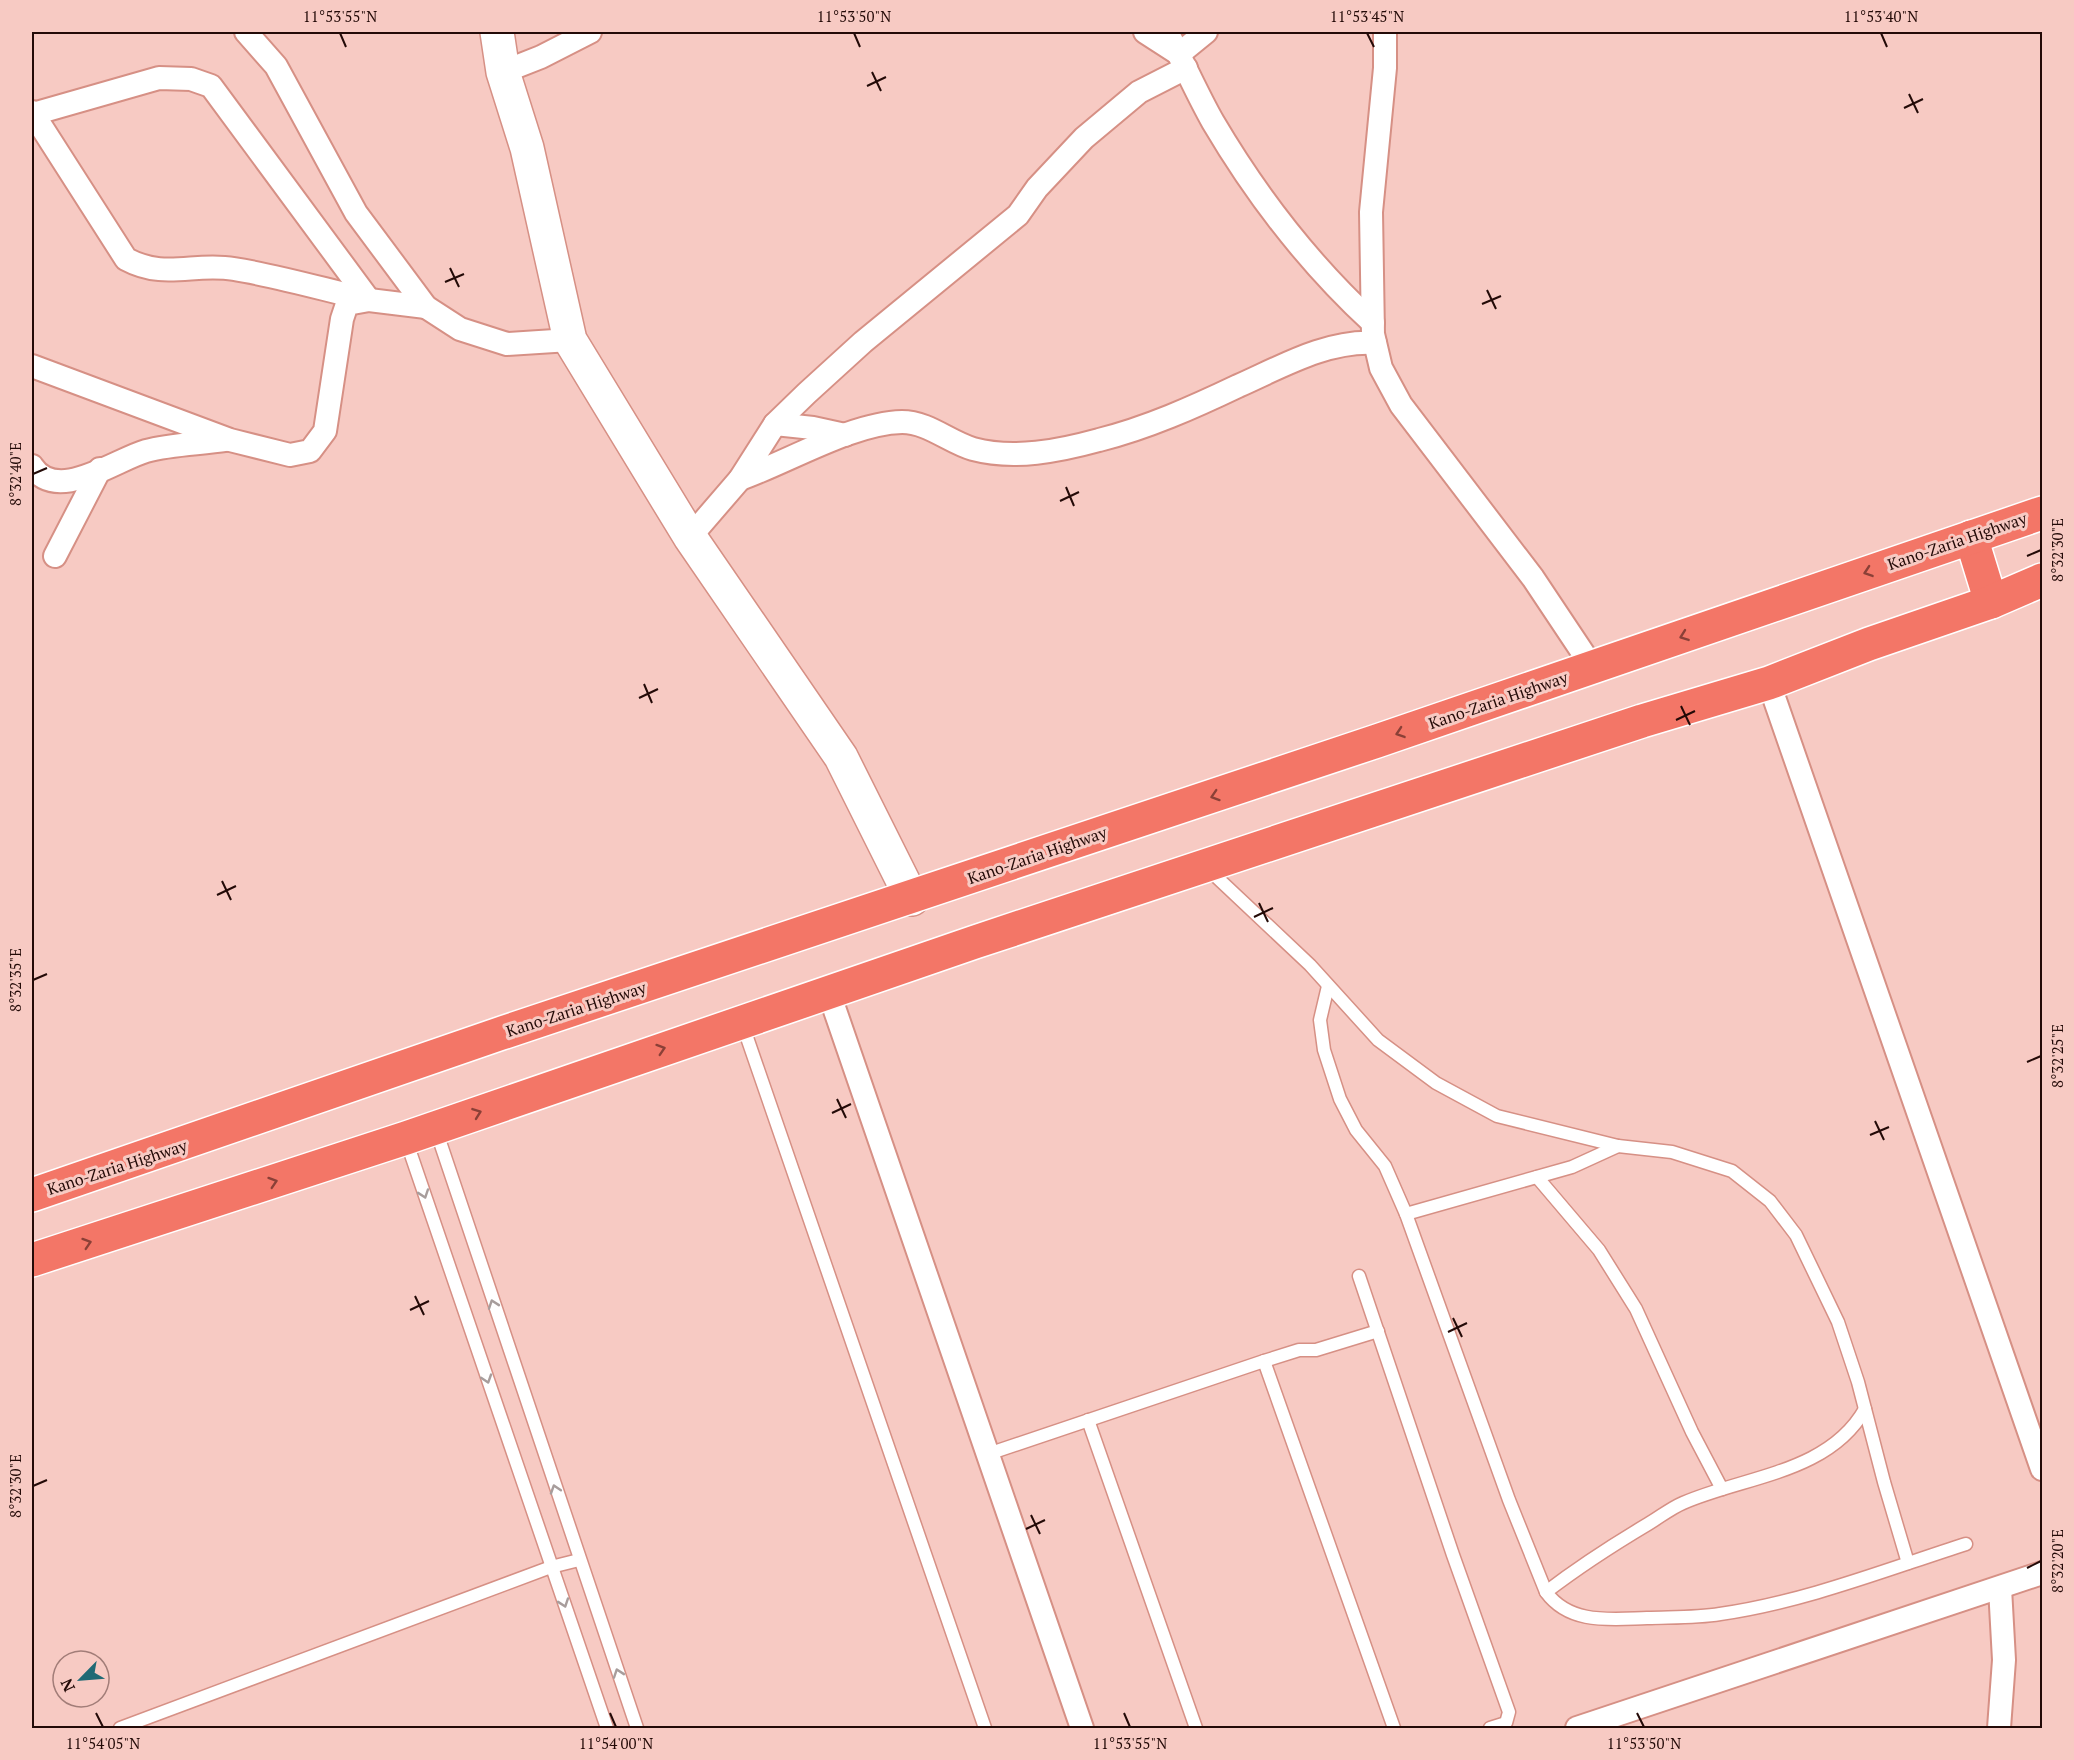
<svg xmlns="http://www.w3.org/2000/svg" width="2074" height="1760" font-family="'PT Serif',serif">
  <rect width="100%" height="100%" fill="#f7cac3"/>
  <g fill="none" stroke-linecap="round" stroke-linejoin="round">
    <!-- lane casing -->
    <g stroke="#d69085" stroke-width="15">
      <g id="lane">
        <path d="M 1208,869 L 1310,965 L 1378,1040 L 1436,1083 L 1497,1116 L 1618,1146 L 1672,1152 L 1732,1171 L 1770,1201 L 1796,1235 L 1838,1322 L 1858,1382 L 1884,1482 L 1908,1563"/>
        <path d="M 1328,986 L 1320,1020 L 1324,1050 L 1340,1099 L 1356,1130 L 1385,1166 L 1406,1214 L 1509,1500 L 1546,1592 C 1570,1625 1611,1619 1647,1618 C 1671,1617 1696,1618 1720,1614 C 1804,1602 1885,1570 1966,1544"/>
        <path d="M 742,1023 L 985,1728"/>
        <path d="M 436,1130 L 637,1728"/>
        <path d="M 406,1140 L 607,1728"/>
        <path d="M 1537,1177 L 1599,1250 L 1636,1309 L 1692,1432 L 1722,1489"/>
        <path d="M 1406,1214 L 1572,1167 L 1618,1146"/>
        <path d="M 1359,1276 L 1453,1555 L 1509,1712 L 1506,1723 L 1490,1728"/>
        <path d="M 1264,1361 L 1394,1728"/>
        <path d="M 1088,1420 L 1196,1728"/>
        <path d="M 988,1454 L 1264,1361 L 1299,1350 L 1316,1350 L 1378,1331"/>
        <path d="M 1546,1592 C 1580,1566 1611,1546 1648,1524 C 1660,1517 1671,1508 1683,1503 C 1745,1476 1829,1473 1865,1409"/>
        <path d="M 120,1728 L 551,1567 L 579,1560"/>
      </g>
    </g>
    <!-- street casing -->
    <g stroke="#d69085" stroke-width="26">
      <g id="street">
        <path d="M 246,32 L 276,66 L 356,213 L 426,307 L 460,329 L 507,344 L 570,340"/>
        <path d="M 1145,32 L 1176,52"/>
        <path d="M 1167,32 C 1183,61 1196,92 1213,122 C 1256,195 1310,265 1373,323"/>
        <path d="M 1385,32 L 1385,68 L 1371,212 L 1373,334 L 1381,368 L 1401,405 L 1533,578 L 1593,668"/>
        <path d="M 1179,54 L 1206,32"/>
        <path d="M 503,72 L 541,57 L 590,32"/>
        <path d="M 32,112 L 126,259 C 165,280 194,262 234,269 C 278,276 322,289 365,299"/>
        <path d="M 33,114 L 159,78 L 191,79 L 211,86 L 369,300"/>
        <path d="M 32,366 L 230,440 L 290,455 L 310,451 L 325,431 L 342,319 L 347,304 L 369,300 L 426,307"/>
        <path d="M 775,424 L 813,428 L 845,435"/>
        <path d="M 32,466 C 56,504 115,460 146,451 C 171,444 200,444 226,440"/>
        <path d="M 740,479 C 788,462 852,423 902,422 C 928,422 949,442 973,449 C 1014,460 1059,451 1099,440 C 1147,428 1194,407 1238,386 C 1281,367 1327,340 1375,343"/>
        <path d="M 690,537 L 740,479 L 775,424 L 807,393 L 863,342 L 1018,215 L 1037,188 L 1084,138 L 1139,92 L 1186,68"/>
        <path d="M 55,556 L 100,469"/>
        <path d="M 1769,683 L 2042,1469"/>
        <path d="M 829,993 L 1082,1728"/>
        <path d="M 1577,1728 L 2042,1573"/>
        <path d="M 1999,1728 L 2004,1660 L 2000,1588"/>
      </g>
    </g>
    <!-- secondary casing -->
    <g stroke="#d69085" stroke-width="36">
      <path id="secondary" d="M 497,32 L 503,72 L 527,148 L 570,340 L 690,537 L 841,757 L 912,899"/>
    </g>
    <!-- highway casing -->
    <g stroke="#fff" stroke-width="36">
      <g id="highway">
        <path d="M 1971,537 L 1991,602"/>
        <path d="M 32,1195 L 499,1034 L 1377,741 L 2042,513"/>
        <path d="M 32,1260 L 406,1138 L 975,942 L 1642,721 L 1769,683 L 1869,644 L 1991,602 L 2042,580"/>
      </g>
    </g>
    <!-- lane -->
    <use href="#lane" stroke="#fff" stroke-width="12"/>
    <!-- street -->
    <use href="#street" stroke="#fff" stroke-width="22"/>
    <!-- secondary -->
    <use href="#secondary" stroke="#fff" stroke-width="33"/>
    <!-- highway -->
    <use href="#highway" stroke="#f37667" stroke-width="33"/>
  </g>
  <!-- one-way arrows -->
  <defs><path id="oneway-chevron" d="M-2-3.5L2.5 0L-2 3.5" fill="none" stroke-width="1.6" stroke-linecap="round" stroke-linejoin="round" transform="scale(1.5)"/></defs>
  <g stroke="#8b4037">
    <use href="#oneway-chevron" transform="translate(1868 572) rotate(161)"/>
    <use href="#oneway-chevron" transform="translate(1684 636) rotate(160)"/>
    <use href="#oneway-chevron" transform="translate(1400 733) rotate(161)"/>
    <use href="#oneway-chevron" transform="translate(1215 796) rotate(162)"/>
    <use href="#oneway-chevron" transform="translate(661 1049) rotate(-18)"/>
    <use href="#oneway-chevron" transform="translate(477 1113) rotate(-20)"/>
    <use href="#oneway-chevron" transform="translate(273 1182) rotate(-18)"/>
    <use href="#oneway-chevron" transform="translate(87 1243) rotate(-18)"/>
  </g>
  <g stroke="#a79d9c">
    <use href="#oneway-chevron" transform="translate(424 1194) rotate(71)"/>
    <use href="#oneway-chevron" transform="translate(493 1304) rotate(-109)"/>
    <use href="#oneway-chevron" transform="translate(487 1379) rotate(72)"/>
    <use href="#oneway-chevron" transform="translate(555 1489) rotate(-108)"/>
    <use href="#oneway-chevron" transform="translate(564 1603) rotate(71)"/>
    <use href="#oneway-chevron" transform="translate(618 1673) rotate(-109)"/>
  </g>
  <!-- ticks -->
  <path fill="none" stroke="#230a07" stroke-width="2" d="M 340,33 L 346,47M 854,33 L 860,47M 1367,33 L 1374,47M 1881,33 L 1887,47M 872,72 L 881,91M 867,86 L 886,77M 1909,94 L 1918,113M 1904,108 L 1923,99M 450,268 L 459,287M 445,282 L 464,274M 1487,290 L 1496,309M 1482,304 L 1501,296M 33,474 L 47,468M 1066,487 L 1074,506M 1060,501 L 1079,492M 2027,556 L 2041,550M 644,684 L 652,703M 639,698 L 658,689M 1681,706 L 1690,725M 1676,720 L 1695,711M 222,881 L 231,900M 217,895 L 236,886M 1259,903 L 1268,922M 1254,917 L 1273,908M 33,980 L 47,974M 2027,1062 L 2041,1056M 837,1099 L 846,1118M 832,1113 L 851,1104M 1875,1121 L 1884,1140M 1870,1135 L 1889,1127M 415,1296 L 424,1315M 410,1310 L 429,1301M 1453,1318 L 1462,1337M 1448,1332 L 1467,1323M 33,1486 L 47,1480M 1031,1515 L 1040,1534M 1026,1529 L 1045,1520M 2027,1568 L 2041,1561M 96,1713 L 103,1727M 610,1713 L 616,1727M 1124,1713 L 1130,1727M 1637,1713 L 1644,1727"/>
  <g text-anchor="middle" stroke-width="6" stroke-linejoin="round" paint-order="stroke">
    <!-- street labels -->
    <g font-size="16" fill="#230a07" stroke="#f7cac3">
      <text transform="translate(1957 541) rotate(-19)" y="6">Kano-Zaria Highway</text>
      <text transform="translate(1498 700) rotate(-19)" y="6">Kano-Zaria Highway</text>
      <text transform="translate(1037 855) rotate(-19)" y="6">Kano-Zaria Highway</text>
      <text transform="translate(576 1009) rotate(-18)" y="6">Kano-Zaria Highway</text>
      <text transform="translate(117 1167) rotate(-18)" y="6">Kano-Zaria Highway</text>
    </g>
  </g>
  <!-- border -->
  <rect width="2074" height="1760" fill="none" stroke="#f7cac3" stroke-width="66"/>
  <!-- north arrow -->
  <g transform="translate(81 1679) rotate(245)"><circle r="28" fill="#f7cac3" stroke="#a27d78" stroke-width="1.5"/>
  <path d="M0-4.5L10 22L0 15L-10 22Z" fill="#206a75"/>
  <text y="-9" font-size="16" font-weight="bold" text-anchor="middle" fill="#230a07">N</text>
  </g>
  <rect x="33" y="33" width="2008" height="1694" fill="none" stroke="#230a07" stroke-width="2"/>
  <g font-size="15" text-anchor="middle" fill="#230a07">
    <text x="340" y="22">11°53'55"N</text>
    <text x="854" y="22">11°53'50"N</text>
    <text x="1367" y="22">11°53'45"N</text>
    <text x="1881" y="22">11°53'40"N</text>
    <text transform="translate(16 474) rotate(-90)" y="5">8°32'40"E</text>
    <text transform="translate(2058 550) rotate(-90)" y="5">8°32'30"E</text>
    <text transform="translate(16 980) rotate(-90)" y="5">8°32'35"E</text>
    <text transform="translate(2058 1056) rotate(-90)" y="5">8°32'25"E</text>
    <text transform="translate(16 1486) rotate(-90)" y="5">8°32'30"E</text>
    <text transform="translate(2058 1561) rotate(-90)" y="5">8°32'20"E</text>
    <text x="103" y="1749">11°54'05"N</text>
    <text x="616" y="1749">11°54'00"N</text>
    <text x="1130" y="1749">11°53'55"N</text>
    <text x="1644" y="1749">11°53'50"N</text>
  </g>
</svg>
